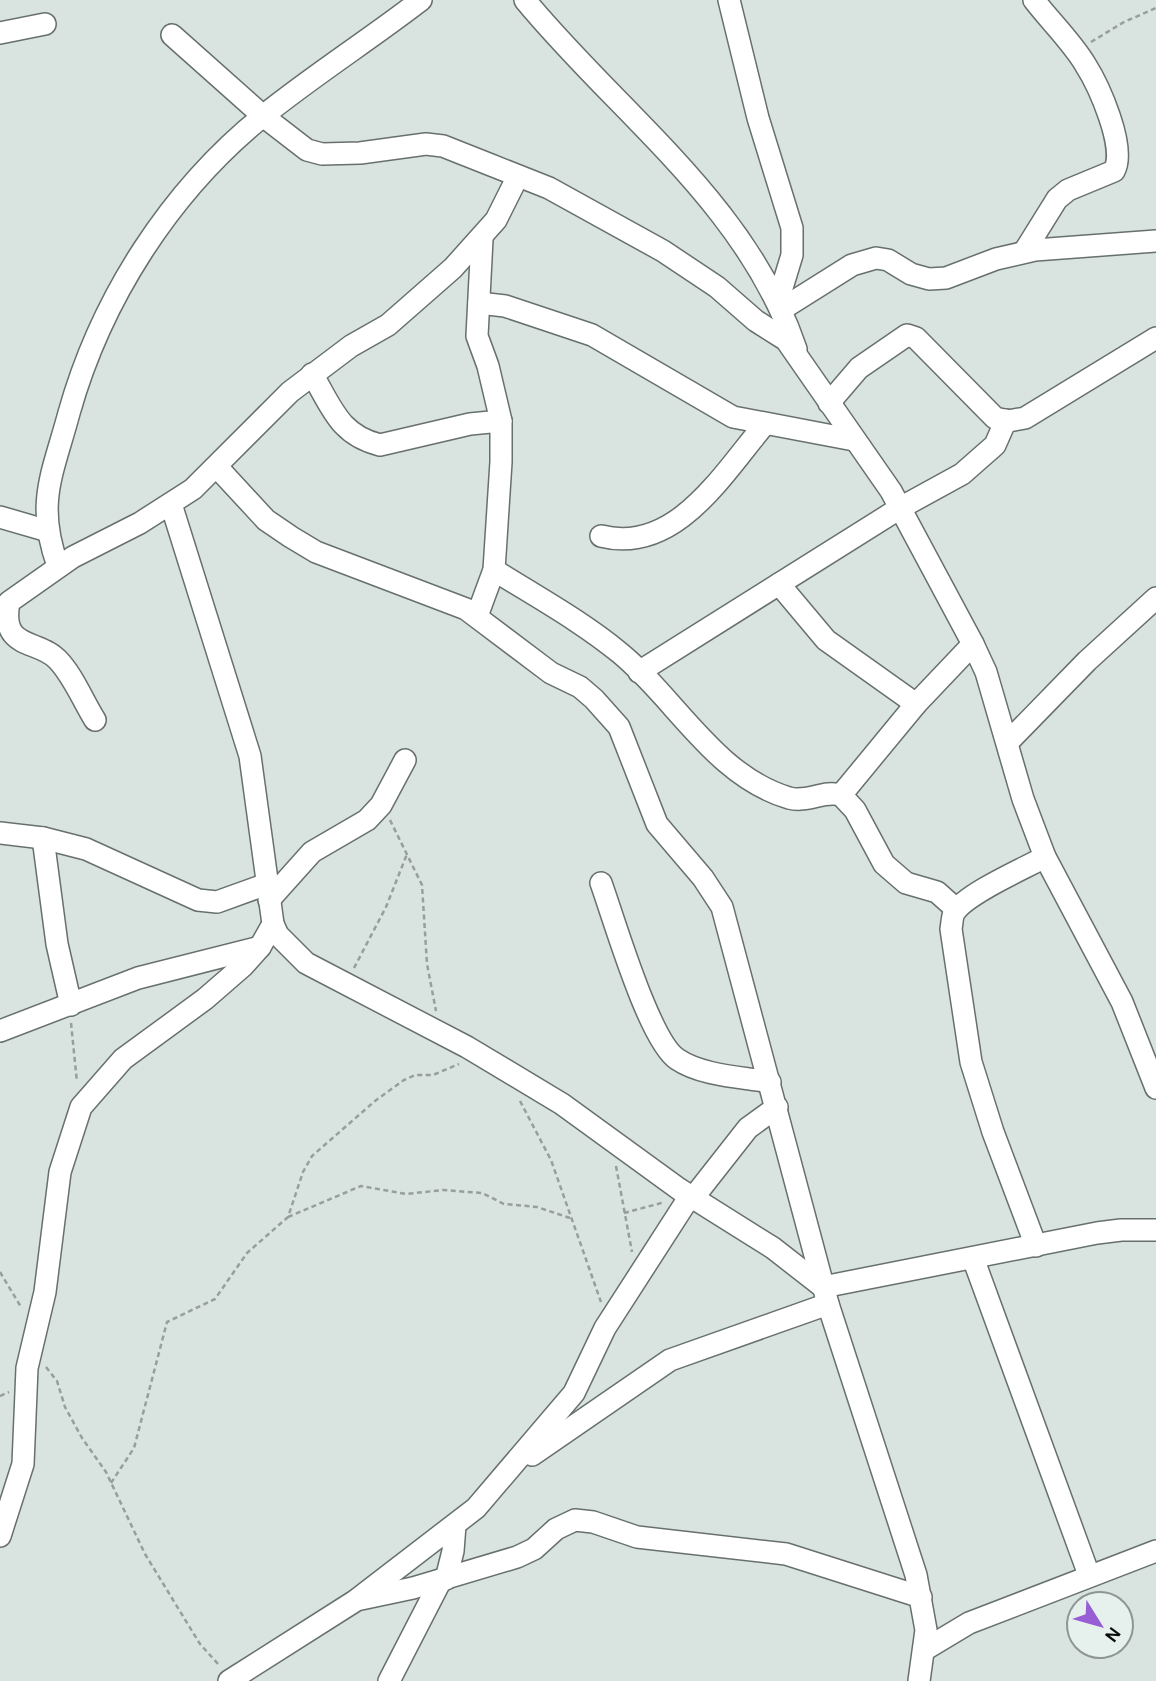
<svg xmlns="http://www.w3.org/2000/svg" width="1156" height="1681" font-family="Karla,sans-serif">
  <rect width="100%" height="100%" fill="#d9e3e0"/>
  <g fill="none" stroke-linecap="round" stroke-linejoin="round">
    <!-- minor casing -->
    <g stroke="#67706d" stroke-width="24">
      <g id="minor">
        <path d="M 525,0 C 619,114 747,204 796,349"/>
        <path d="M 729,0 L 758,118 L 792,228 L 792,255 L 778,301"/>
        <path d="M 0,33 L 45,24"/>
        <path d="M 172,35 L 263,116 L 307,150 L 322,154 L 360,153 L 426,144 L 443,146 L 491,165 L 549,188 L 663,251 L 717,287 L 756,321 L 786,340 L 891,491 L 973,644 L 986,672 L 1023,799 L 1045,857 L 1122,1002 L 1156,1088"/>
        <path d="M 1024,252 L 1057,199 L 1068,190 L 1114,171 C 1127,148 1099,86 1085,64 C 1071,41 1050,21 1034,0"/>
        <path d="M 479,303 L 505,306 L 592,335 L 733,417 L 854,440"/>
        <path d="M 782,309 L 852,265 L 876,258 L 888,260 L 911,274 L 929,279 L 946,278 L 996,259 L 1035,250 L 1156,241"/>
        <path d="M 312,374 C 332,407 339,435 380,445 L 470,424 L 501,421"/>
        <path d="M 829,403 L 859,368 L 907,335 L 916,338 L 995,418 L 1008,421 L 1025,418 L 1156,338"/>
        <path d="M 217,467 L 266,520 L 291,537 L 316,552 L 466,609 L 551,673 L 580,687 L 594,699 L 619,727 L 657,824 L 703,878 L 722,907 L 828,1304 L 916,1575 L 926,1630 L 919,1681"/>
        <path d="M 171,504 L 250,756 L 273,924 L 278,935 L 306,963 L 467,1047 L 562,1104 L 679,1189 L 773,1248 L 823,1287 L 1097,1233 L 1121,1230 L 1156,1230"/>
        <path d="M 0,517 L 48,531"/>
        <path d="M 601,536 C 676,555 723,473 765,424"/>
        <path d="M 58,566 C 35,503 53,473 69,413 C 101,299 170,191 263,116 C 314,75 369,40 421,0"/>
        <path d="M 494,570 C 537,597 581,621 620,653 C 676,699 715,776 789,798 C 808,803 823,790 841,795 L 855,810 L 884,864 L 906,883 L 937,892 L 956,909"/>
        <path d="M 779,584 L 826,640 L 916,704"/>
        <path d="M 477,616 L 494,570 L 501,462 L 501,421 L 488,366 L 477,336 L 482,239"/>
        <path d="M 639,672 L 900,508 L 962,474 L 995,445 L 1006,420"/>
        <path d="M 95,720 C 83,701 73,675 57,659 C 37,639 0,650 9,602 L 73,557 L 140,523 L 193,489 L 290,392 L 351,346 L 388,325 L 453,268 L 496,220 L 518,176"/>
        <path d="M 1009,741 L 1087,661 L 1156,598"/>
        <path d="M 841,795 L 916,704 L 973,644"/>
        <path d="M 0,833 L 43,838 L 86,849 L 198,900 L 217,902 L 267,884"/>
        <path d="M 43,838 L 57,944 L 71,1005"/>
        <path d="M 601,883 C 614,919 649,1040 677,1059 C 702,1076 742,1077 770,1082"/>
        <path d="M 269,900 L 312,852 L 367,820 L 381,805 L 405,760"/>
        <path d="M 0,1031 L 138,978 L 260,947"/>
        <path d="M 693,1198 L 748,1128 L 777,1107"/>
        <path d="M 1036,1246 L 993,1132 L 971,1062 L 951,929 C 952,924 952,917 954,913 C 965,894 1025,868 1045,857"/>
        <path d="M 973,1258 L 1089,1575"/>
        <path d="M 532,1455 L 670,1360 L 828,1304"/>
        <path d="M 0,1536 L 23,1464 L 27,1368 L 45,1292 L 60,1172 L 81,1107 L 123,1059 L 205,999 L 243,966 L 260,947 L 273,924"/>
        <path d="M 446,1579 L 453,1551 L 455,1525"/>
        <path d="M 361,1599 L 413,1588 L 517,1557 L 534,1549 L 556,1529 L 575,1520 L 593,1522 L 637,1537 L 786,1554 L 921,1597"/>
        <path d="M 924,1650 L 969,1623 L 1156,1551"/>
        <path d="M 229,1681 L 355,1601 L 476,1508 L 574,1393 L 605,1328 L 690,1196"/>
        <path d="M 389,1681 L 441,1580"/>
      </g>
    </g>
    <!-- path -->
    <g stroke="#979f9d" stroke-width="2.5" stroke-dasharray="5 3.5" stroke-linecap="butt">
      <path d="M 1091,42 L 1124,22 L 1156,8"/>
      <path d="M 390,820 L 422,885 L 427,964 L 436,1011"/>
      <path d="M 354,968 L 386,907 L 407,854"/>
      <path d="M 71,1023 L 77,1082"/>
      <path d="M 520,1101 L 551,1160 L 601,1302"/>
      <path d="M 616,1166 L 632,1252"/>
      <path d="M 624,1213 L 665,1202"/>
      <path d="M 288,1217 L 361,1186 L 406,1194 L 443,1190 L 482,1193 L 504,1204 L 537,1207 L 570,1218"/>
      <path d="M 0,1272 L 21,1307"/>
      <path d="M 46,1367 L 57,1381 L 65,1407 L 82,1438 L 106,1472 L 145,1554 L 200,1644 L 219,1665"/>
      <path d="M 0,1396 L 9,1392"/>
      <path d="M 111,1483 L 134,1448 L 167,1322 L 215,1299 L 247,1253 L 288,1217 L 303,1172 L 312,1156 L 375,1101 L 404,1080 L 415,1075 L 433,1075 L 459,1064"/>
    </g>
    <!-- minor -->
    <use href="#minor" stroke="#fff" stroke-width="21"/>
  </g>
  <!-- north arrow -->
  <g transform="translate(1100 1625) rotate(127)"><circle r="33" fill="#e6f1ed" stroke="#8e9693" stroke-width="2"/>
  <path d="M0-5L12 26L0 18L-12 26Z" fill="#985ed5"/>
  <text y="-10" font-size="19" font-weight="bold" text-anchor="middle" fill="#0a0d0c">N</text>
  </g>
</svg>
